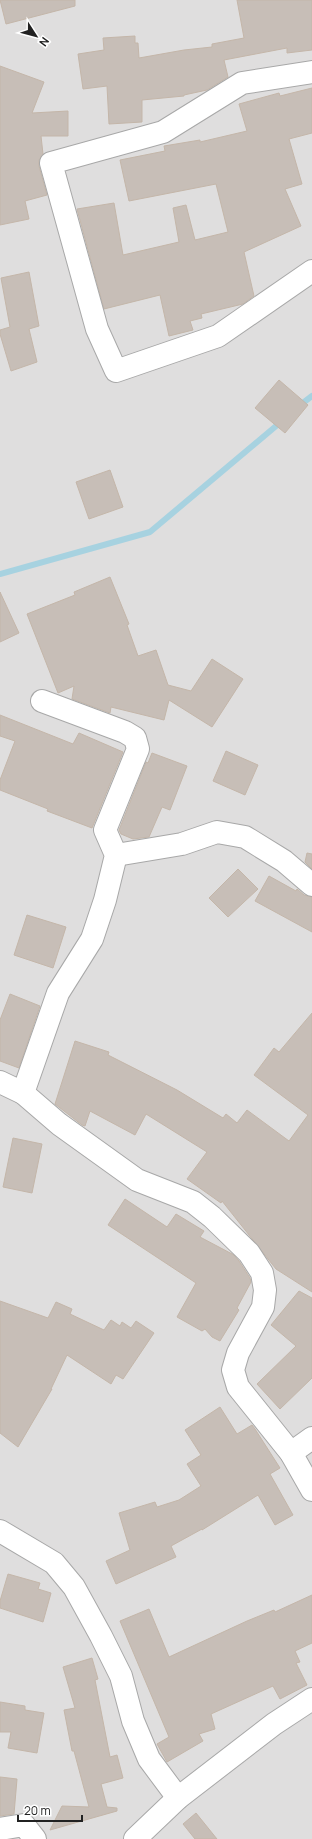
<svg xmlns="http://www.w3.org/2000/svg" width="312" height="1839" font-family="Manrope,sans-serif">
  <rect width="100%" height="100%" fill="#f2efe8"/>
  <!-- residential -->
  <rect fill="#dfdede" x="0" y="0" width="312" height="1839"/>
  <g fill="none" stroke-linecap="round" stroke-linejoin="round">
    <!-- stream -->
    <g stroke="#a7d2e0" stroke-width="6">
      <path d="M 299,406 L 312,396"/>
      <path d="M 0,574 L 150,532 L 282,421"/>
    </g>
  </g>
  <!-- building -->
  <g fill="#c7beb7" stroke="#c4b6a9">
    <path d="M 0,0 L 75,0 L 75,6 L 6,24 Z"/>
    <path d="M 237,0 L 312,0 L 312,50 L 287,53 L 287,48 L 224,60 L 228,77 L 207,90 L 184,95 L 184,96 L 142,100 L 142,122 L 109,124 L 107,86 L 83,89 L 78,54 L 104,50 L 103,38 L 135,36 L 135,43 L 138,43 L 139,58 L 184,50 L 212,47 L 212,44 L 244,38 Z"/>
    <path d="M 0,66 L 44,82 L 32,113 L 68,111 L 68,136 L 41,136 L 43,154 L 39,160 L 39,166 L 47,195 L 25,201 L 29,219 L 0,225 Z"/>
    <path d="M 312,88 L 312,133 L 289,139 L 302,184 L 285,189 L 301,226 L 244,252 L 254,296 L 243,304 L 201,314 L 202,318 L 190,321 L 193,330 L 169,336 L 160,295 L 104,309 L 77,209 L 114,203 L 123,255 L 179,242 L 173,208 L 186,205 L 195,240 L 228,232 L 216,184 L 129,201 L 120,160 L 165,151 L 164,146 L 200,140 L 200,142 L 247,131 L 239,104 L 279,93 L 280,96 Z"/>
    <path d="M 29,272 L 39,326 L 29,329 L 37,362 L 11,371 L 0,334 L 0,330 L 10,327 L 1,278 Z"/>
    <path d="M 279,380 L 308,405 L 285,433 L 255,408 Z"/>
    <path d="M 110,470 L 123,507 L 89,519 L 76,482 Z"/>
    <path d="M 110,577 L 129,624 L 127,625 L 138,656 L 156,650 L 168,685 L 191,691 L 212,659 L 243,679 L 212,727 L 169,700 L 164,720 L 111,707 L 110,713 L 72,699 L 74,686 L 58,693 L 27,614 L 75,595 L 74,592 Z"/>
    <path d="M 0,592 L 19,633 L 0,642 Z"/>
    <path d="M 0,715 L 73,744 L 79,733 L 123,752 L 92,828 L 47,811 L 48,809 L 0,790 L 0,780 L 15,741 L 0,736 Z"/>
    <path d="M 226,751 L 258,765 L 245,795 L 213,781 Z"/>
    <path d="M 152,753 L 187,766 L 170,810 L 162,807 L 149,837 L 133,839 L 121,834 L 119,830 L 146,762 L 148,763 Z"/>
    <path d="M 307,853 L 312,854 L 312,869 L 305,862 Z"/>
    <path d="M 238,869 L 258,889 L 228,917 L 209,898 Z"/>
    <path d="M 269,876 L 296,891 L 297,889 L 304,895 L 312,897 L 312,932 L 255,901 Z"/>
    <path d="M 27,915 L 66,927 L 53,968 L 14,955 Z"/>
    <path d="M 10,994 L 40,1006 L 19,1068 L 0,1061 L 0,1020 Z"/>
    <path d="M 312,1013 L 312,1292 L 276,1269 L 222,1201 L 221,1203 L 187,1179 L 207,1152 L 146,1114 L 135,1135 L 90,1111 L 85,1126 L 82,1125 L 55,1104 L 75,1041 L 109,1052 L 108,1055 L 177,1090 L 223,1118 L 226,1114 L 237,1123 L 247,1110 L 289,1141 L 308,1115 L 254,1075 L 274,1048 L 279,1052 Z"/>
    <path d="M 13,1138 L 42,1144 L 32,1193 L 3,1187 Z"/>
    <path d="M 125,1199 L 167,1227 L 176,1214 L 204,1231 L 200,1237 L 234,1255 L 239,1261 L 250,1278 L 251,1282 L 237,1308 L 239,1310 L 220,1341 L 212,1337 L 205,1329 L 202,1331 L 177,1317 L 196,1283 L 108,1225 Z"/>
    <path d="M 299,1291 L 312,1298 L 312,1378 L 280,1409 L 257,1384 L 296,1346 L 271,1325 Z"/>
    <path d="M 0,1301 L 48,1318 L 56,1302 L 72,1309 L 70,1314 L 104,1330 L 111,1320 L 120,1326 L 122,1322 L 131,1328 L 136,1321 L 154,1333 L 123,1379 L 116,1375 L 111,1384 L 67,1355 L 51,1389 L 52,1389 L 18,1447 L 0,1433 Z"/>
    <path d="M 220,1407 L 237,1434 L 252,1425 L 255,1429 L 280,1468 L 270,1474 L 293,1515 L 275,1525 L 258,1495 L 202,1530 L 202,1529 L 171,1546 L 176,1557 L 116,1584 L 106,1561 L 130,1550 L 119,1513 L 155,1502 L 157,1507 L 179,1500 L 201,1486 L 187,1464 L 201,1455 L 185,1430 Z"/>
    <path d="M 8,1574 L 40,1583 L 38,1589 L 51,1593 L 43,1622 L 0,1608 L 0,1601 Z"/>
    <path d="M 312,1595 L 312,1643 L 295,1651 L 300,1662 L 296,1663 L 307,1685 L 280,1699 L 273,1686 L 211,1714 L 215,1729 L 199,1734 L 203,1741 L 167,1762 L 157,1744 L 169,1737 L 120,1621 L 149,1609 L 169,1657 L 247,1621 L 274,1610 L 275,1612 Z"/>
    <path d="M 92,1658 L 98,1679 L 95,1680 L 110,1757 L 117,1755 L 123,1778 L 101,1784 L 107,1807 L 117,1808 L 117,1811 L 50,1830 L 62,1806 L 89,1807 L 74,1751 L 72,1751 L 64,1710 L 75,1708 L 63,1667 Z"/>
    <path d="M 0,1702 L 25,1706 L 25,1710 L 44,1713 L 37,1753 L 8,1748 L 11,1732 L 0,1732 Z"/>
    <path d="M 0,1777 L 17,1779 L 14,1814 L 0,1816 Z"/>
    <path d="M 196,1813 L 217,1839 L 195,1839 L 183,1824 Z"/>
  </g>
  <g fill="none" stroke-linecap="round" stroke-linejoin="round">
    <!-- minor casing -->
    <g stroke="#a8a8a8" stroke-width="24">
      <g id="minor">
        <path d="M 312,72 L 242,83 L 163,132 L 51,163 L 97,329 L 116,371 L 218,336 L 312,271"/>
        <path d="M 116,855 L 182,844 L 217,832 L 245,837 L 284,861 L 312,885"/>
        <path d="M 0,1082 L 23,1093 L 59,1124 L 137,1180 L 193,1202 L 212,1217 L 249,1253 L 262,1273 L 265,1290 L 263,1307 L 238,1353 L 233,1370 L 238,1387 L 291,1453 L 312,1490"/>
        <path d="M 23,1093 L 58,993 L 92,939 L 105,900 L 116,855 L 105,830 L 138,749 L 135,738 L 125,732 L 42,701"/>
        <path d="M 291,1453 L 312,1438"/>
        <path d="M 0,1531 L 54,1563 L 74,1587 L 101,1636 L 121,1676 L 133,1721 L 149,1759 L 178,1798"/>
        <path d="M 0,1829 L 24,1825 L 35,1839"/>
        <path d="M 135,1839 L 178,1798 L 274,1724 L 312,1699"/>
      </g>
    </g>
    <!-- minor -->
    <use href="#minor" stroke="#fff" stroke-width="22"/>
  </g>
  <!-- north arrow -->
  <g transform="translate(36 36) rotate(126)" stroke="#ffffff" stroke-width="3" paint-order="stroke">
  <path d="M0-3L7 15L0 10L-7 15Z" fill="#212121"/>
  <text y="-6" font-size="11" font-weight="bold" text-anchor="middle" fill="#212121">N</text>
  </g>
  <!-- scale -->
  <path d="M18 1815v6h64v-6" fill="none" stroke="#212121" stroke-width="2"/>
  <text x="24" y="1815" font-size="12" fill="#212121" stroke="#ffffff" stroke-width="3" paint-order="stroke">20 m</text>
</svg>
